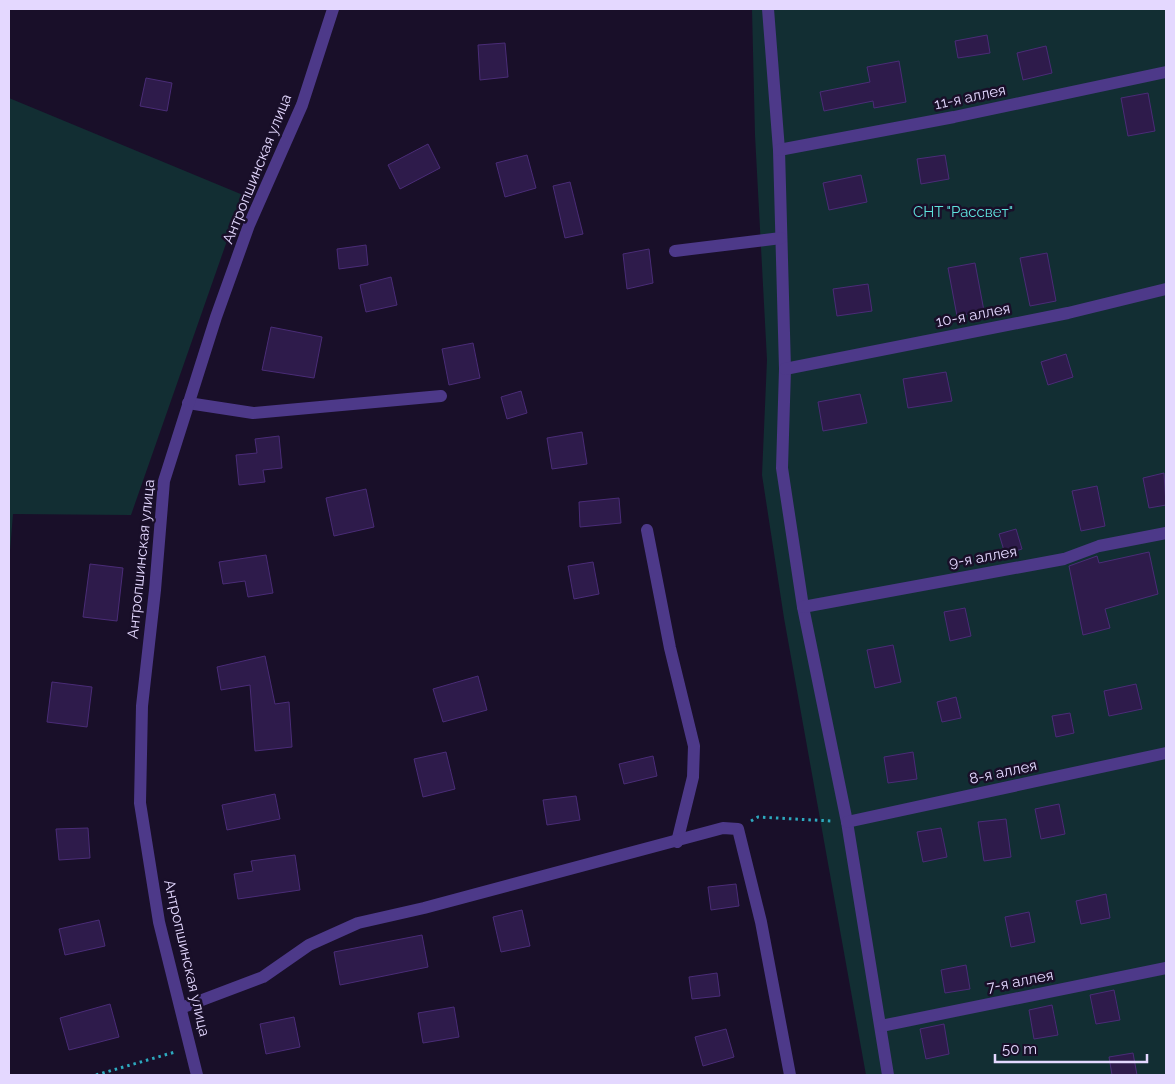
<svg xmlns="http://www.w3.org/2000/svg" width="1175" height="1084" font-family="Raleway,sans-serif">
  <rect width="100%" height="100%" fill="#190f29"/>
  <!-- green -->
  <g fill="#122e33">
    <path d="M 752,9 L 1166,9 L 1166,1075 L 866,1075 L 784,618 L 762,475 L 767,360 L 755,135 Z"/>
    <path d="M 9,98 L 243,195 L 131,515 L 13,514 L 9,563 Z"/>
  </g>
  <!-- building -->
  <g fill="#2e1b4b" stroke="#4a2c77">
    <path d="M 987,35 L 990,53 L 958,58 L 955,41 Z"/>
    <path d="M 505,43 L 508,77 L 480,80 L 478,45 Z"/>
    <path d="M 1046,46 L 1052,73 L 1023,80 L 1017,53 Z"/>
    <path d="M 899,61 L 906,102 L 874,108 L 873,101 L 824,111 L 820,92 L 870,82 L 867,67 Z"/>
    <path d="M 146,78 L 172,83 L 167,111 L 140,106 Z"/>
    <path d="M 1148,93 L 1155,131 L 1128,136 L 1121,98 Z"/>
    <path d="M 428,144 L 440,168 L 400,189 L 388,165 Z"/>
    <path d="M 527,155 L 536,188 L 505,197 L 496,163 Z"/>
    <path d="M 945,155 L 949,179 L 921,184 L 917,159 Z"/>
    <path d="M 861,175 L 867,202 L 829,210 L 823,183 Z"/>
    <path d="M 570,182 L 583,234 L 565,238 L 553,186 Z"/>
    <path d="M 366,245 L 368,265 L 339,269 L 337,249 Z"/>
    <path d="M 649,249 L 653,283 L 627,289 L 623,254 Z"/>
    <path d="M 1047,253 L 1056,301 L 1030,306 L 1020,258 Z"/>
    <path d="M 975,263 L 984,311 L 957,316 L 948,268 Z"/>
    <path d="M 391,277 L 397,305 L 366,312 L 360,285 Z"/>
    <path d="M 868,284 L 872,311 L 837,316 L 833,289 Z"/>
    <path d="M 271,327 L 322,337 L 314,378 L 262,370 Z"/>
    <path d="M 473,343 L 480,378 L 449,385 L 442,349 Z"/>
    <path d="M 1066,354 L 1073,377 L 1048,385 L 1041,362 Z"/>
    <path d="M 946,372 L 952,401 L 908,408 L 903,379 Z"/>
    <path d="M 521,391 L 527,413 L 507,419 L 501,397 Z"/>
    <path d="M 860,394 L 867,423 L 823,431 L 818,402 Z"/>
    <path d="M 582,432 L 587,464 L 552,469 L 547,438 Z"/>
    <path d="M 279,436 L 282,468 L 263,470 L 265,482 L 239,485 L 236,455 L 257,453 L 255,439 Z"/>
    <path d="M 1164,473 L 1166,505 L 1149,508 L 1143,478 Z"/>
    <path d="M 1097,486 L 1105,526 L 1081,531 L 1072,491 Z"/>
    <path d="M 366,489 L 374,527 L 334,536 L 326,498 Z"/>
    <path d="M 619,498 L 621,523 L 580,527 L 579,502 Z"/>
    <path d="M 1016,529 L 1022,549 L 1005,554 L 999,534 Z"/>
    <path d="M 1149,552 L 1158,594 L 1105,609 L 1110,628 L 1083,635 L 1069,566 L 1097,556 L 1099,563 Z"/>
    <path d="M 266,555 L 273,593 L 248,597 L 245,581 L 223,584 L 219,562 Z"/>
    <path d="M 593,562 L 599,594 L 574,599 L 568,566 Z"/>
    <path d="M 90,564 L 123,568 L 117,621 L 83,617 Z"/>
    <path d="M 965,608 L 971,636 L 950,641 L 944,612 Z"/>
    <path d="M 893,645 L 901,682 L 875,688 L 867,650 Z"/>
    <path d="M 265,656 L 275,704 L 289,702 L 292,747 L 255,751 L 250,685 L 221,690 L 217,667 Z"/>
    <path d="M 478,676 L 487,710 L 443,722 L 433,689 Z"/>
    <path d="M 52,682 L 92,687 L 87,727 L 47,722 Z"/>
    <path d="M 1136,684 L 1142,709 L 1109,716 L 1104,691 Z"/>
    <path d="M 956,697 L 961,718 L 942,722 L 937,702 Z"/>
    <path d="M 1070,713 L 1074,733 L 1056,737 L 1052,716 Z"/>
    <path d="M 446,752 L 455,789 L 423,797 L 414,759 Z"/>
    <path d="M 913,752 L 917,779 L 888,783 L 884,757 Z"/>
    <path d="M 653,756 L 657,776 L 624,784 L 619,764 Z"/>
    <path d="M 275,794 L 280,819 L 227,830 L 222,805 Z"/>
    <path d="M 576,796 L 580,820 L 547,825 L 543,800 Z"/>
    <path d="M 1059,804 L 1065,834 L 1041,839 L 1035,809 Z"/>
    <path d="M 1006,819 L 1011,857 L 984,861 L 978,822 Z"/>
    <path d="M 88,828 L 90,858 L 59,860 L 56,829 Z"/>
    <path d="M 941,828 L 947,857 L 923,862 L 917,832 Z"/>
    <path d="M 295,855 L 300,890 L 238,899 L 234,874 L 253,871 L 251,861 Z"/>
    <path d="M 736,884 L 739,906 L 711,910 L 708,887 Z"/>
    <path d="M 1106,894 L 1110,918 L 1081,924 L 1076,901 Z"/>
    <path d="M 522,910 L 530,946 L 501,952 L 493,917 Z"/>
    <path d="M 1029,912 L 1035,942 L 1011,947 L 1005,917 Z"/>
    <path d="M 99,920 L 105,946 L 65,955 L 59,929 Z"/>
    <path d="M 422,935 L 428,967 L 340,985 L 334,952 Z"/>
    <path d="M 966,965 L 970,989 L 945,993 L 941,970 Z"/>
    <path d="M 717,973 L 720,996 L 692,999 L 689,977 Z"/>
    <path d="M 1114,990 L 1120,1020 L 1096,1024 L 1090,995 Z"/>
    <path d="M 110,1004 L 119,1037 L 69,1050 L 60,1018 Z"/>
    <path d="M 1052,1005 L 1058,1035 L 1034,1039 L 1029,1010 Z"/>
    <path d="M 454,1007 L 459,1037 L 423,1043 L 418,1013 Z"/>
    <path d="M 294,1017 L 300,1047 L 266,1054 L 260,1024 Z"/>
    <path d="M 944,1024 L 949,1054 L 926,1059 L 920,1029 Z"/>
    <path d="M 726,1029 L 734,1057 L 703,1066 L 695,1037 Z"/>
    <path d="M 1133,1053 L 1137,1075 L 1112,1075 L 1109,1057 Z"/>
  </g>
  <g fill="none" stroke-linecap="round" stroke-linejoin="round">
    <!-- path -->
    <g stroke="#2da9be" stroke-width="3" stroke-dasharray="2.5 4" stroke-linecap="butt">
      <path d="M 751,821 L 758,817 L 831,821"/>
      <path d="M 96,1075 L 175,1052"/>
    </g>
    <!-- minor -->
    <g stroke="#4d3989" stroke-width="12">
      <path d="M 768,9 L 779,150 L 785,369 L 782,468 L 803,607 L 847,822 L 888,1075"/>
      <path d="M 779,150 L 954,117 L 1166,72"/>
      <path d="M 675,251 L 781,238"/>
      <path d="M 785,369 L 1068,313 L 1166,289"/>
      <path d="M 188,403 L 253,413 L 441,396"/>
      <path d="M 647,530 L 670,648 L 694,746 L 693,777 L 677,842"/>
      <path d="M 803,607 L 1064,559 L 1099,546 L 1166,533"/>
      <path d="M 847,822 L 1166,753"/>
      <path d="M 181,1008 L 263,977 L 309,945 L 358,923 L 424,908 L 723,828 L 738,829 L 761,922 L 790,1075"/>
      <path d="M 881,1026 L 1166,968"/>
      <path d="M 197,1075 L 159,922 L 140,803 L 142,706 L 155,590 L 164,481 L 216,317 L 249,225 L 302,105 L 333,9"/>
    </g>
  </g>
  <g text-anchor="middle" stroke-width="5" stroke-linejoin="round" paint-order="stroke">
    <!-- street labels -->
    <g font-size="15" fill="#e4d8ff" stroke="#190f29">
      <text transform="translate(970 97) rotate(-12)" y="5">11-я аллея</text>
      <text transform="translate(257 169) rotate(-68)" y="5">Антропшинская улица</text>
      <text transform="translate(973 315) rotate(-11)" y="5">10-я аллея</text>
      <text transform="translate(983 557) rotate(-10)" y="5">9-я аллея</text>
      <text transform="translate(141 559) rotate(-84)" y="5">Антропшинская улица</text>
      <text transform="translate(1003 772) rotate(-12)" y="5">8-я аллея</text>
      <text transform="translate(187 958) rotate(77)" y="5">Антропшинская улица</text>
      <text transform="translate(1020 981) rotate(-11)" y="5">7-я аллея</text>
    </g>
    <!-- park labels -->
    <g font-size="15" fill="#5fe3dd" stroke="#190f29">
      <text x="963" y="217">СНТ "Рассвет"</text>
    </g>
  </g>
  <!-- border -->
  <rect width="1175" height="1084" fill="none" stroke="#e4d8ff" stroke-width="20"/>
  <!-- scale -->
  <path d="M995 1054v8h152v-8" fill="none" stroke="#e4d8ff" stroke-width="2.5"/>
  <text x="1002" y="1054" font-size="15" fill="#e4d8ff" stroke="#190f29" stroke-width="4" paint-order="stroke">50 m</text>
</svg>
